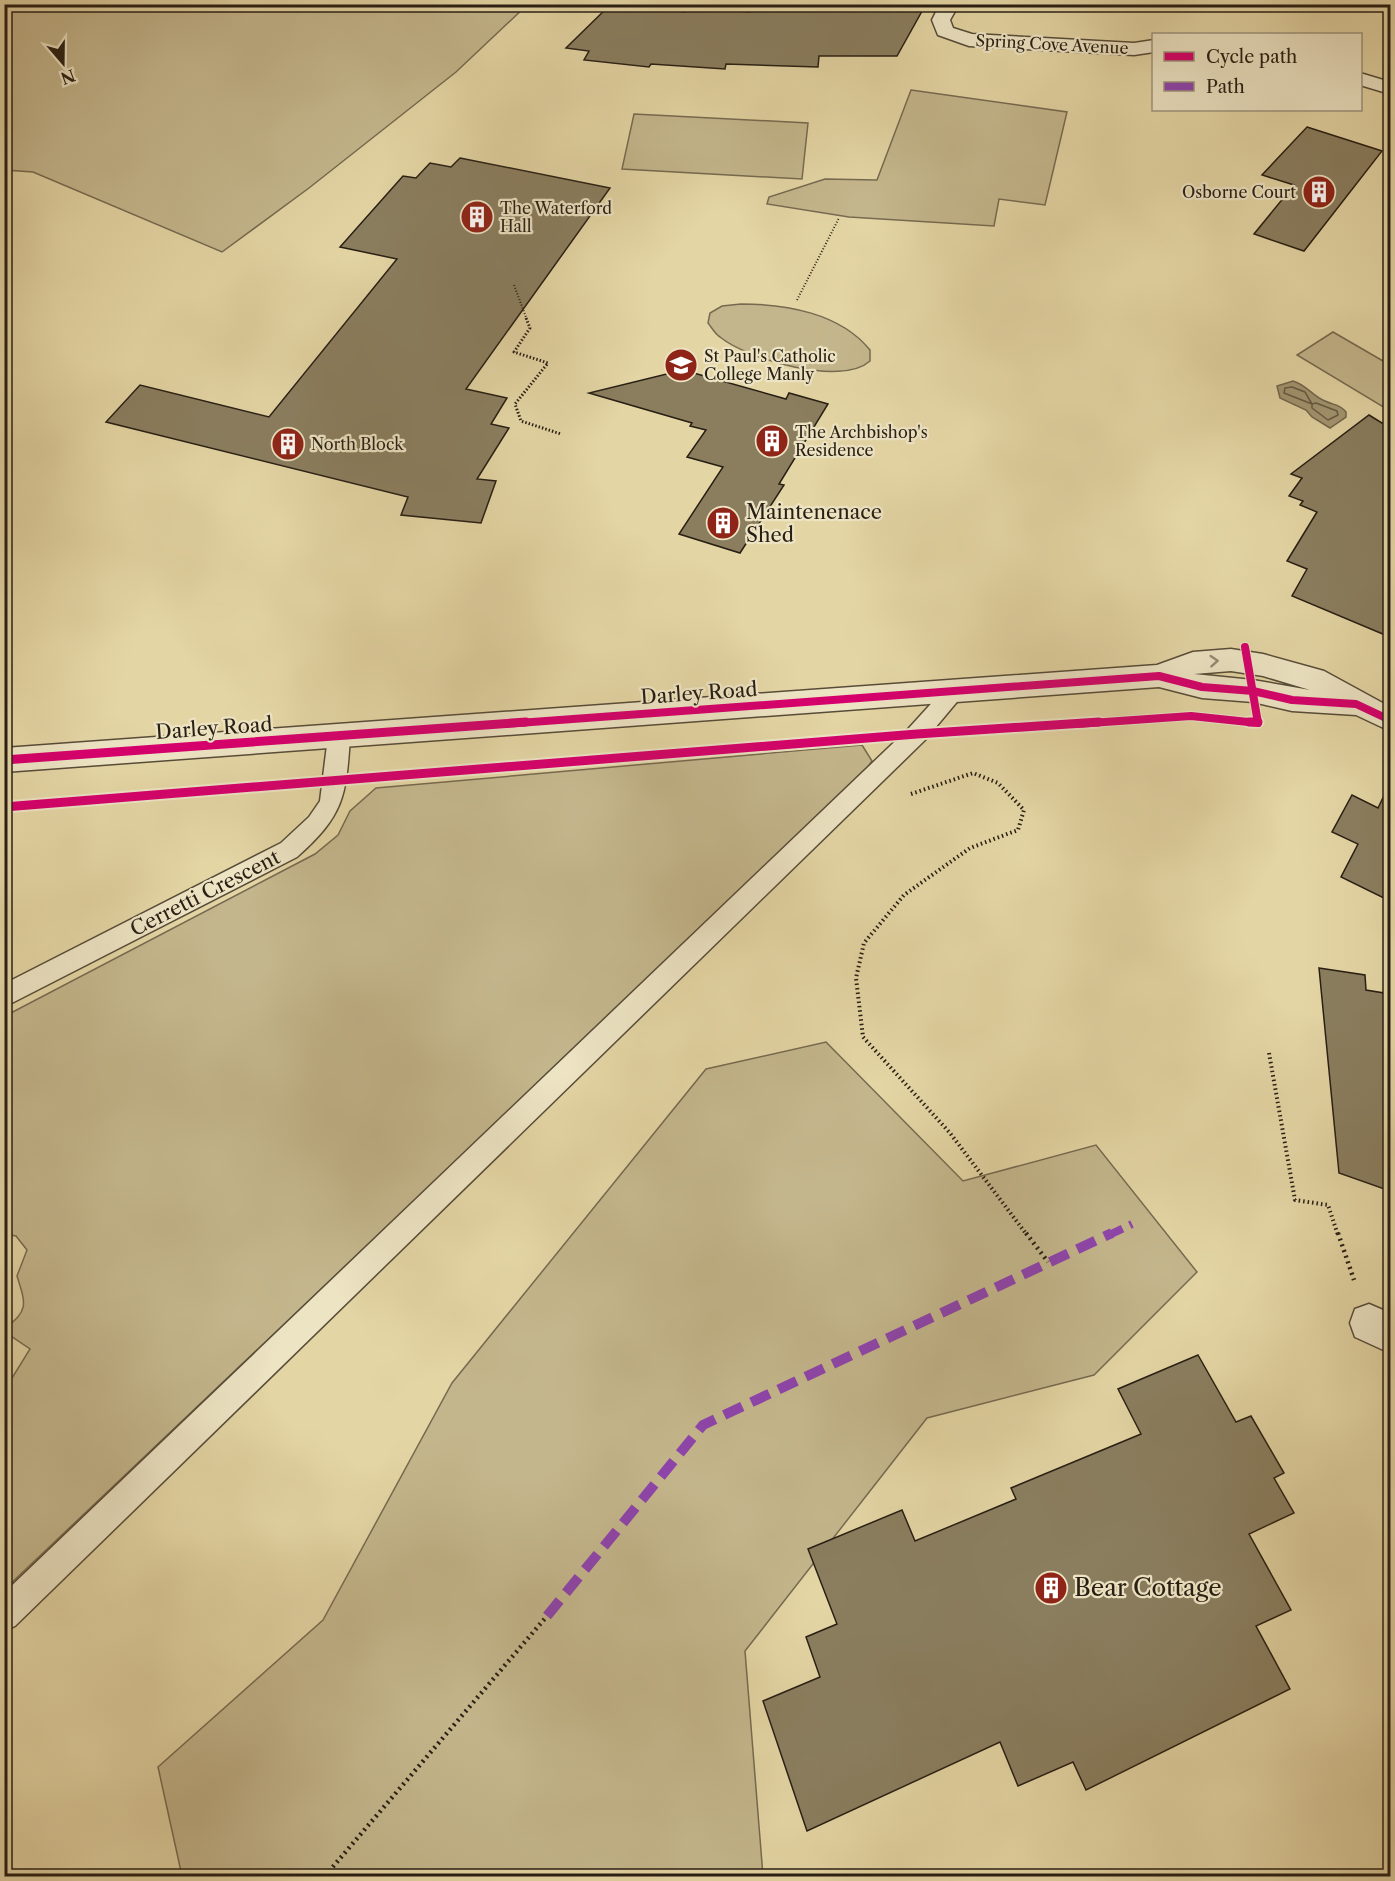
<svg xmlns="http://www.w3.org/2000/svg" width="1395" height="1881" font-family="'Libre Caslon Text',serif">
  <rect width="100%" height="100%" fill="#e4d5a4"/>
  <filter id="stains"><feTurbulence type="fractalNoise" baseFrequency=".00333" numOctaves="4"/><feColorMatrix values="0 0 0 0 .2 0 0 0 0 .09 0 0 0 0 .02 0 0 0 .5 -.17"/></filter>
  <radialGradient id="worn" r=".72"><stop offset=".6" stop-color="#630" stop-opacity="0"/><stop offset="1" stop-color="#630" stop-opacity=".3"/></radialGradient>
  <!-- green -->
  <g fill="#c4b68c" stroke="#766a50" stroke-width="1.5">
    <path d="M 4,5 L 5,4 L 527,5 L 456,72 L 309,188 L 222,252 L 33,172 L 5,170 Z"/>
    <path d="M 911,90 L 1067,112 L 1045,205 L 999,199 L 994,226 L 849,217 L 767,204 L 769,197 L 825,179 L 877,180 Z"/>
    <path d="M 634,114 L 808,123 L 802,179 L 622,169 Z"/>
    <path d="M 741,304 C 786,304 840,313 870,350 L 870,361 C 841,387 747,359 720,337 C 715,334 712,328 708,323 L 710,313 L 722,306 Z"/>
    <path d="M 1333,332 L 1390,365 L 1390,411 L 1297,355 Z"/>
    <path d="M 862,745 L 872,761 L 861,777 L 5,1589 L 4,1391 L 30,1349 L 5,1332 L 5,1328 C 30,1311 25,1302 17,1276 L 27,1250 L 16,1236 L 5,1234 L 5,1016 L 315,854 L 338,835 L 350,811 L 376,788 Z"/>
    <path d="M 826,1042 L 963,1181 L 1096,1145 L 1197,1272 L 1094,1375 L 927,1418 L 745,1651 L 763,1876 L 182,1876 L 158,1767 L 323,1620 L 452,1383 L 706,1069 Z"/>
  </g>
  <!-- water -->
  <path fill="#a49773" stroke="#72674d" stroke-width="1.5" d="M 1293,381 C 1307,385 1312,396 1325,401 C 1333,405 1340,404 1346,412 L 1346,417 L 1330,428 L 1312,417 L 1306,410 L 1280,398 L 1277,386 Z"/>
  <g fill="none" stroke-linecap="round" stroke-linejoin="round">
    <!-- shore -->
    <g stroke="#665b44" stroke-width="1.5">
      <path d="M 1292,387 L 1305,392 L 1312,404 L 1284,393 L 1285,388 Z"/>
      <path d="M 1316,403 L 1337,411 L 1338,415 L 1328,420 L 1312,408 L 1312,404 Z"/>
    </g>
  </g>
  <!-- building -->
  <g fill="#8a7e5f" stroke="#281f14" stroke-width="1.5">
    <path d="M 611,4 L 685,12 L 687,8 L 750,12 L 752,6 L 828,8 L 827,4 L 926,4 L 897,56 L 819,56 L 818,67 L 726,64 L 725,69 L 651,64 L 649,67 L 584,60 L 589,51 L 566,48 Z"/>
    <path d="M 1307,127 L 1382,151 L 1304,251 L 1254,234 L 1294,185 L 1262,175 Z"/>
    <path d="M 460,158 L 610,188 L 466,389 L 507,398 L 491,424 L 509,428 L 477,479 L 496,481 L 481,523 L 401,515 L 408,497 L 106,422 L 140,385 L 269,417 L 397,259 L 340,247 L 403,176 L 416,178 L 430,163 L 451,167 Z"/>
    <path d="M 683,370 L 786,399 L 789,393 L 828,404 L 779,484 L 784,485 L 740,553 L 679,534 L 723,467 L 687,457 L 706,430 L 690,426 L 692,423 L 589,393 Z"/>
    <path d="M 1369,415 L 1390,428 L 1390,637 L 1292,596 L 1307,569 L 1287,561 L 1317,512 L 1300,505 L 1303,501 L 1289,496 L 1302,478 L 1291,474 Z"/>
    <path d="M 1390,783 L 1390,901 L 1341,877 L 1358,844 L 1332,832 L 1352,795 L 1378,808 Z"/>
    <path d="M 1319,968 L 1365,975 L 1366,990 L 1390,994 L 1390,1191 L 1339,1173 Z"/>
    <path d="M 1198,1355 L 1236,1422 L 1251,1416 L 1284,1473 L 1274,1478 L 1294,1513 L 1249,1534 L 1291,1610 L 1256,1626 L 1290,1689 L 1086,1790 L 1073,1762 L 1018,1786 L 1000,1742 L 807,1831 L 763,1701 L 820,1677 L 806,1637 L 837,1624 L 808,1549 L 902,1510 L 915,1541 L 1016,1499 L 1011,1488 L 1141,1434 L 1118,1389 Z"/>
  </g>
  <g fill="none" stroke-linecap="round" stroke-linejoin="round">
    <!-- service casing -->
    <g stroke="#574c38" stroke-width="3">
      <g id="service">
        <path d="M 955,683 L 962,685 L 966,691 L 925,740 L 15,1626 L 4,1631 L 4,1593 L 909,728 L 948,685 Z"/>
        <path d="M 339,729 L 347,731 L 350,737 C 346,797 344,815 297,857 L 4,1007 L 4,984 L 281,843 L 309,817 L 320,801 L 328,737 L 331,731 Z"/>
      </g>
    </g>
    <!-- minor casing -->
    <g stroke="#574c38" stroke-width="3">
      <g id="minor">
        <path d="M 940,4 L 959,4 L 950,20 L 953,28 L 972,34 L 1134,43 L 1154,40 L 1154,52 L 1134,55 L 969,46 L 938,35 L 932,20 Z"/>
        <path d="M 1360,73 L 1390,82 L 1390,94 L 1360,85 Z"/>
        <path d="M 1369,1304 L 1390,1313 L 1390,1353 L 1355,1337 L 1350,1323 L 1355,1309 Z"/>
      </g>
    </g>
    <!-- tertiary casing -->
    <g stroke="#574c38" stroke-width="3">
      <path id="tertiary" d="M 1231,649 L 1263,654 L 1324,671 L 1390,707 L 1390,731 L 1356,715 L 1292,711 L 1253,702 L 1202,698 L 1159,687 L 4,772 L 4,748 L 1157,665 L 1193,652 ZM 1231,671 L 1263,676 L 1310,690 L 1253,680 L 1194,674 Z"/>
    </g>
    <!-- path-far3 -->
    <g stroke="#281f14" stroke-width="2" stroke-dasharray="1 2" stroke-linecap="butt">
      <path d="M 514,285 L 527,320"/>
      <path d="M 797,300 L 839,218"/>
    </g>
    <!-- path-far2 -->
    <path stroke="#281f14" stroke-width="3" stroke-dasharray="1.5 2" stroke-linecap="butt" d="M 526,318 L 530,328 L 514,352 L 548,363 L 515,404 L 521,421 L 561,434"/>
    <!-- path-far1 -->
    <g stroke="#281f14" stroke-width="4" stroke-dasharray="1.5 3" stroke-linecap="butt">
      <path d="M 911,794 L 973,773 L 998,783 L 1024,810 L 1018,830 L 970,848 L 904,895 L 864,943 L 856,978 L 863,1037 L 950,1133 L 1027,1235"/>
      <path d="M 1269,1053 L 1295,1200 L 1328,1205 L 1338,1235"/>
    </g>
    <!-- path -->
    <g stroke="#281f14" stroke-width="4.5" stroke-dasharray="2 4" stroke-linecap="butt">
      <path d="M 1026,1233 L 1048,1262"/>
      <path d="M 1338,1233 L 1354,1280"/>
      <path d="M 325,1876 L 547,1616"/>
    </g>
    <!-- service -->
    <use href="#service" fill="#ede4c4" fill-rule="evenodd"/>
    <!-- minor -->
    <use href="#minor" fill="#ede4c4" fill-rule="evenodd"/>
    <!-- tertiary -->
    <use href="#tertiary" fill="#ede4c4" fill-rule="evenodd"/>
    <!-- quiet-far1 -->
    <path stroke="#8e44ad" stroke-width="8" stroke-dasharray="15 8" stroke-linecap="butt" d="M 1109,1235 L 1132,1224"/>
    <!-- quiet -->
    <path stroke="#8e44ad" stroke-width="10" stroke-dasharray="20 10" stroke-linecap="butt" d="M 547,1616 L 703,1425 L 1112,1233"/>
    <!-- cycleway-far1 casing -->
    <g stroke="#ede4c4" stroke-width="10">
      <g id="cycleway-far1">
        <path d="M 505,724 L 1159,676 L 1202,687 L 1253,691 L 1292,700 L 1356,704 L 1390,720"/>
        <path d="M 1076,724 L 1191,716 L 1258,723 L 1245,647"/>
      </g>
    </g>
    <!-- cycleway casing -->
    <g stroke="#ede4c4" stroke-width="13">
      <g id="cycleway">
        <path d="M 1249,722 L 1258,722"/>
        <path d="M 4,760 L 526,722"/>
        <path d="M 4,807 L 917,734 L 1099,722"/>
      </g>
    </g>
    <!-- cycleway-far1 -->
    <use href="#cycleway-far1" stroke="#d6006c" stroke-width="8"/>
    <!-- cycleway -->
    <use href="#cycleway" stroke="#d6006c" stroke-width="9"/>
  </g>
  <!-- one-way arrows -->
  <defs><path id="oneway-chevron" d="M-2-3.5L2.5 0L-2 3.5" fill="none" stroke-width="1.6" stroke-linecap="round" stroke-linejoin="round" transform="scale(1.5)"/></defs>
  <use stroke="#948b75" href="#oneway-chevron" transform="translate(1214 661) rotate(-4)"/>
  <!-- icons -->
  <defs>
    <g id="building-disc" transform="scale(1.725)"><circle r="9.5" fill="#8f2418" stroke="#ede4c4"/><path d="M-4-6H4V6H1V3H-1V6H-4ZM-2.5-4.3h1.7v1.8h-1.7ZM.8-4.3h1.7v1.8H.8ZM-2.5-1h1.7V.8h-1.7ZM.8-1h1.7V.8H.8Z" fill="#fff"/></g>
    <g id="school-disc" transform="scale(1.725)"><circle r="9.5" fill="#8f2418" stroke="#ede4c4"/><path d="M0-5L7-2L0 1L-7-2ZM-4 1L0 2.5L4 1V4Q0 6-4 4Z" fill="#fff"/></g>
  </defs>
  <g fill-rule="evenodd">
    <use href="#building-disc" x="1319" y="192"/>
    <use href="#building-disc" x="477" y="217"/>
    <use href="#school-disc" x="681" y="365"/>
    <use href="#building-disc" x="772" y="441"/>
    <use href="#building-disc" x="288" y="444"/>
    <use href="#building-disc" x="723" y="523"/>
    <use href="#building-disc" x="1051" y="1588"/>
  </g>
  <g text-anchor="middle" stroke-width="4.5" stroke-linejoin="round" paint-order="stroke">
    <!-- far-street labels -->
    <g font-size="16" fill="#281f14" stroke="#ede4c4">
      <text transform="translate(1052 44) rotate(3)" y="6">Spring Cove Avenue</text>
    </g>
    <!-- far-poi labels -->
    <g font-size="16" fill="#281f14" stroke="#ede4c4" text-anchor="start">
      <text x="1296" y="198" text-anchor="end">Osborne Court</text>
      <text x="500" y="214">The Waterford<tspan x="500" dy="18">Hall</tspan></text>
      <text x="704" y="362">St Paul's Catholic<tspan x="704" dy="18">College Manly</tspan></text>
      <text x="795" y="438">The Archbishop's<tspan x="795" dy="18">Residence</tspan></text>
      <text x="311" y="450">North Block</text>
    </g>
    <!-- poi labels -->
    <g font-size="20" fill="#281f14" stroke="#ede4c4" text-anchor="start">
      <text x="746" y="519">Maintenenace<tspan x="746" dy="23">Shed</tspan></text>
    </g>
    <!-- street labels -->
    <g font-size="20" fill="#281f14" stroke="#ede4c4">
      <text transform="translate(699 693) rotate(-4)" y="7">Darley Road</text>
      <text transform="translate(214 728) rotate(-4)" y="7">Darley Road</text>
      <text transform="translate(205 893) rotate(-27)" y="7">Cerretti Crescent</text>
    </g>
    <!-- near-poi labels -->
    <g font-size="24" fill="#281f14" stroke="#ede4c4" text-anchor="start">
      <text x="1074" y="1596">Bear Cottage</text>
    </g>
  </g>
  <!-- margin -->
  <rect width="1395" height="1881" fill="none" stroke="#e4d5a4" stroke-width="24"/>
  <rect x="6" y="6" width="1383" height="1869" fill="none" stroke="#281f14" stroke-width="3"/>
  <rect x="12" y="12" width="1371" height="1857" fill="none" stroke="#281f14" stroke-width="1.5"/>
  <!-- legend -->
  <rect x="1152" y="33" width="210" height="78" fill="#ede4c4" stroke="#9e957e" stroke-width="1.5"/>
  <rect x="1164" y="52" width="30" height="9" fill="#d6006c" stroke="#9e957e" stroke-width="1.5"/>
  <text x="1206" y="63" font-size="18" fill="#281f14">Cycle path</text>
  <rect x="1164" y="82" width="30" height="9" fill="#8e44ad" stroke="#9e957e" stroke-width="1.5"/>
  <text x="1206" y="93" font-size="18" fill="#281f14">Path</text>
  <!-- north arrow -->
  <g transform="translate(63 63) rotate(160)" stroke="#ede4c4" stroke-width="4.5" paint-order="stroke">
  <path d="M0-4.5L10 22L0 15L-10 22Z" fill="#281f14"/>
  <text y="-9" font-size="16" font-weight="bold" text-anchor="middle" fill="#281f14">N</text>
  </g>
  <rect width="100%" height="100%" filter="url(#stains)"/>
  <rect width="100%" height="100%" fill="url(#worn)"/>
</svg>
